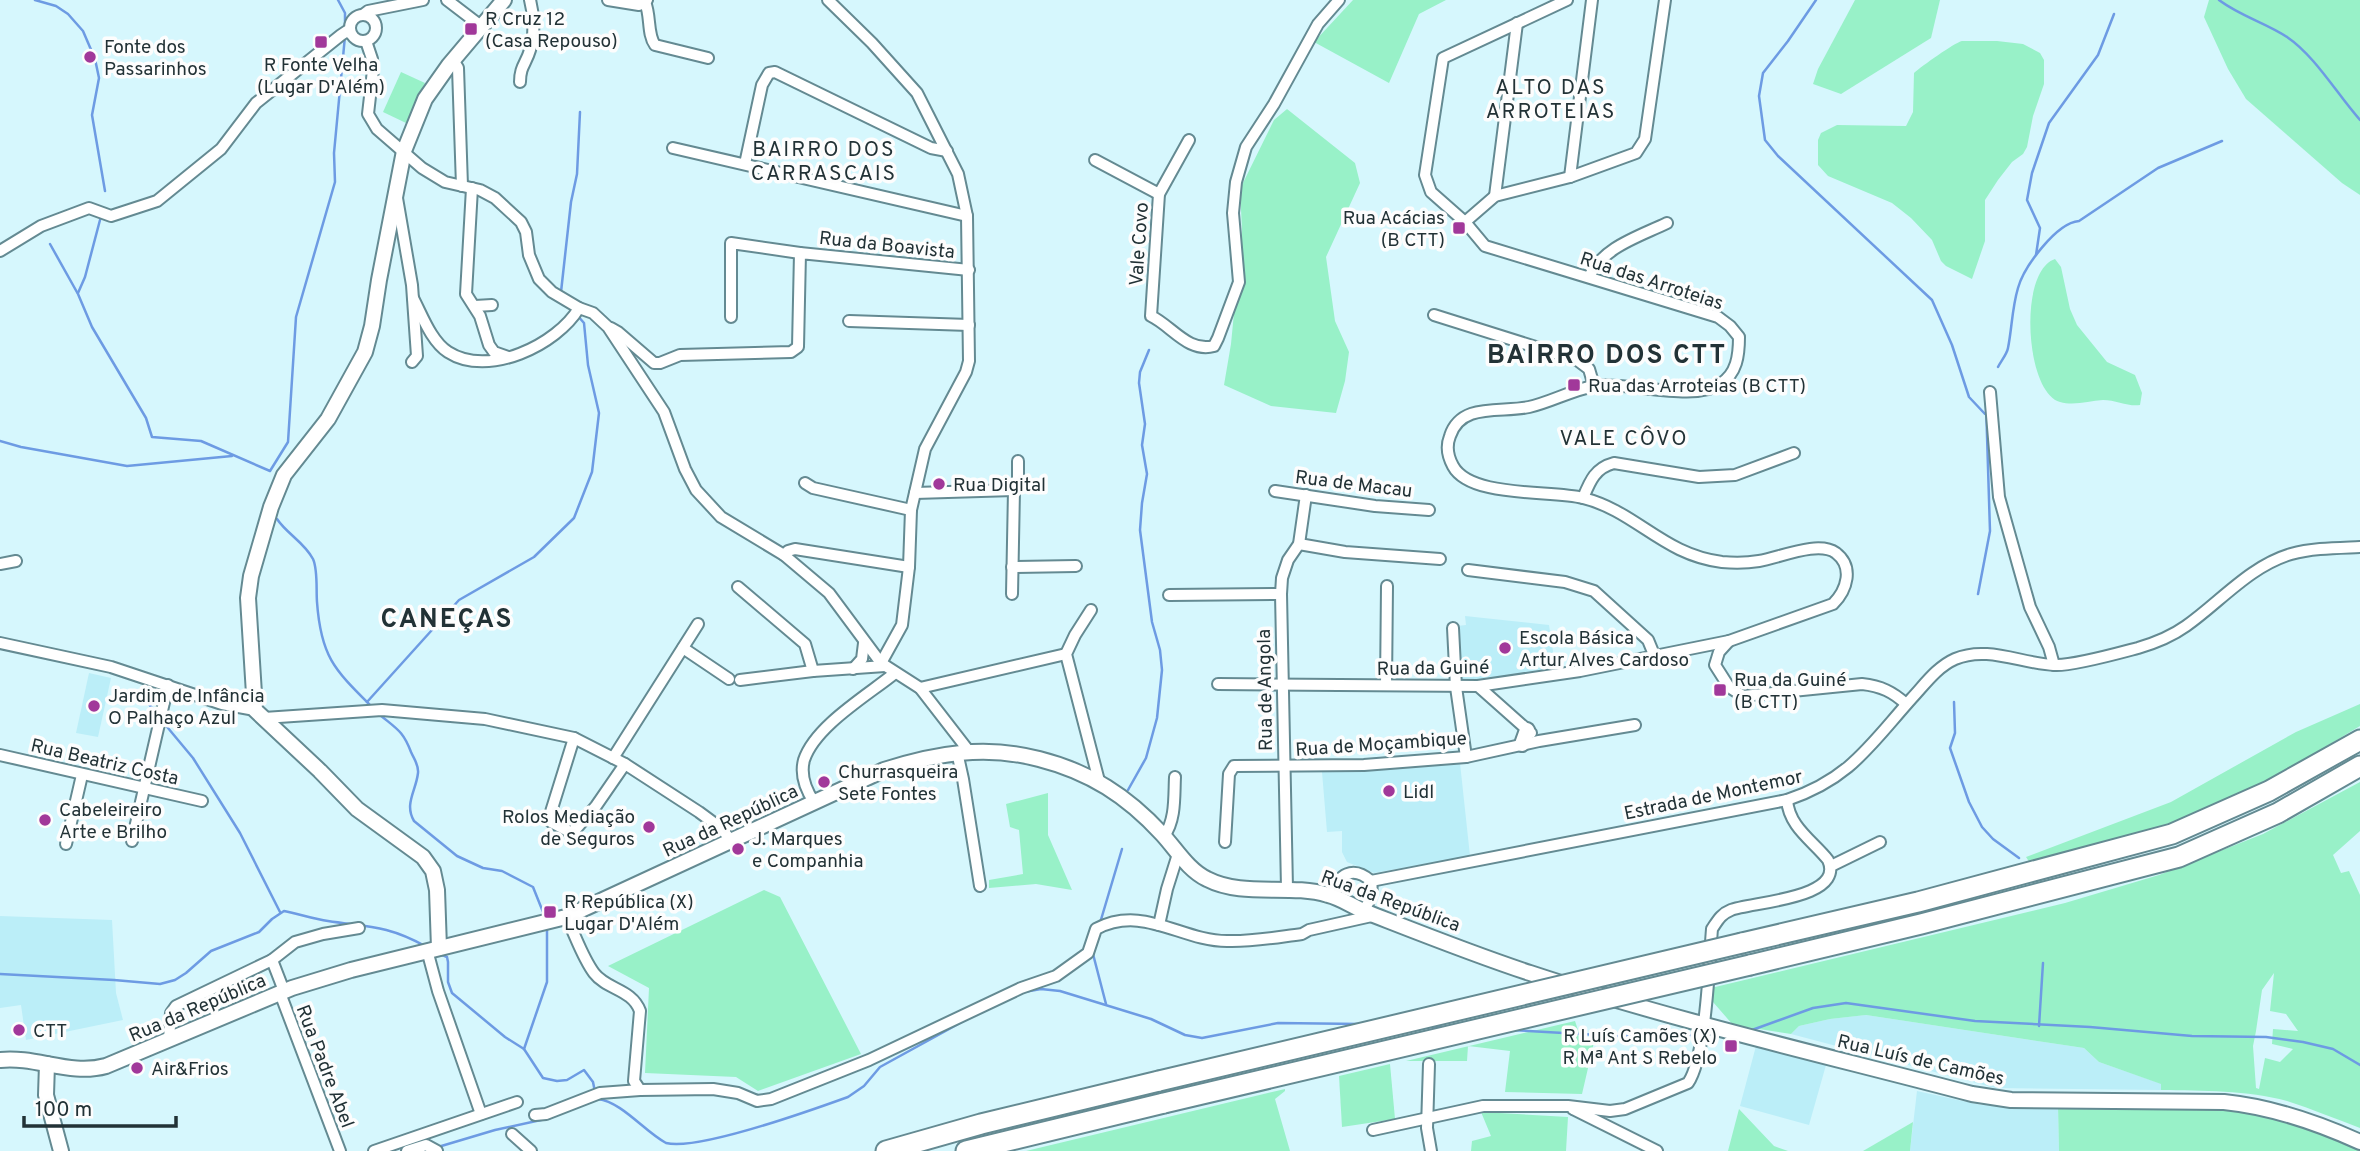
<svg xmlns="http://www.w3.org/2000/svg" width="2360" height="1151" font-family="Overpass,sans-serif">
  <rect width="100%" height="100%" fill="#d6f7fd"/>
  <!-- built -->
  <g fill="#bbeef8">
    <path d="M 1465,616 L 1549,625 L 1556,671 L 1463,682 L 1458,679 L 1457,626 L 1466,625 Z"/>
    <path d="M 89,673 L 111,678 L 98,737 L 76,733 Z"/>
    <path d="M 1460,763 L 1470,856 L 1374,873 L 1347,862 L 1342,852 L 1342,831 L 1327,832 L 1322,772 Z"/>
    <path d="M 0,916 L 112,920 L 116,993 L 123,1020 L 26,1040 L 21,1005 L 0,1008 Z"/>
    <path d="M 1866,1015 L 2084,1048 L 2099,1062 L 2162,1084 L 2161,1090 L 1995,1088 L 1791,1034 L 1799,1026 L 1830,1019 Z"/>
    <path d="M 1756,1046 L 1826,1065 L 1809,1125 L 1740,1106 Z"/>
    <path d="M 1917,1091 L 1981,1105 L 2058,1109 L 2059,1151 L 1910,1151 Z"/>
  </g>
  <!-- green -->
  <g fill="#98f1c8" fill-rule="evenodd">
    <path d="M 1353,0 L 1446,0 L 1419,14 L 1389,83 L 1314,42 Z"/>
    <path d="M 1855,0 L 1940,0 L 1931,38 L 1841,94 L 1813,84 L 1818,69 Z"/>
    <path d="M 2209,0 L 2360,0 L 2360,195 L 2342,183 L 2246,99 L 2228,69 L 2204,17 Z"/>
    <path d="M 1962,41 L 1997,41 L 2023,44 L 2040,53 L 2044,60 L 2044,84 L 2033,116 L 2027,147 L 2023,154 L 2012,162 L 1998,180 L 1985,200 L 1985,241 L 1972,279 L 1946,266 L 1941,261 L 1932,240 L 1911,218 L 1892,203 L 1828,176 L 1818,165 L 1818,140 L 1821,133 L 1837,125 L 1906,126 L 1913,112 L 1914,73 C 1922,66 1954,43 1962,41 Z"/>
    <path d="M 401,72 L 425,83 L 406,123 L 383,112 Z"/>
    <path d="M 1287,109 L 1355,163 L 1360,183 L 1326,257 L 1335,321 L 1349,352 L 1345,381 L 1336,413 L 1271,406 L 1224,385 L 1231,344 L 1242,230 L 1240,189 L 1274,120 Z"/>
    <path d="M 2055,259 L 2061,267 L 2070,309 L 2077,325 L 2107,362 L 2135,375 L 2142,393 L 2140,405 C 2129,407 2116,400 2103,400 C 2089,401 2074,406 2060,402 C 2025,392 2018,271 2055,259 Z"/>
    <path d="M 2360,704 L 2360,726 L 2254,790 L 2168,827 L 2030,863 L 2026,857 L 2171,802 L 2296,732 Z"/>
    <path d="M 2360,782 L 2360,831 L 2333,855 L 2341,873 L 2349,871 L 2360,895 L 2360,1128 C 2336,1119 2312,1109 2287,1101 C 2247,1090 2203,1091 2161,1090 L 2161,1084 L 2099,1062 L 2084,1048 L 1866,1015 L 1830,1019 L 1799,1026 L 1791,1034 L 1733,1025 L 1713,1002 L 1711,988 L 2065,903 L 2159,875 L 2263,834 ZM 2274,973 L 2270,1011 L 2286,1014 L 2298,1031 L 2273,1029 L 2272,1044 L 2293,1049 L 2280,1062 L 2265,1058 L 2259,1089 L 2256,1088 L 2253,1046 L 2256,1031 L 2262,990 Z"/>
    <path d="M 1048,793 L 1048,835 L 1072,890 L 1036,884 L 989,888 L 989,880 L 1023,874 L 1019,830 L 1010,827 L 1006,804 Z"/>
    <path d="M 764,890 L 780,897 L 861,1054 L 758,1091 L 736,1077 L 645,1073 L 649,988 L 608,966 Z"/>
    <path d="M 1575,1021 L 1580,1036 L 1595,1038 L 1582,1094 L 1505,1092 L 1510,1051 L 1468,1046 L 1467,1061 L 1406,1061 Z"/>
    <path d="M 1390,1064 L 1395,1119 L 1342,1127 L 1339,1076 Z"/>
    <path d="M 1285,1089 L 1285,1091 L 1275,1099 L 1290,1151 L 1026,1151 Z"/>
    <path d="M 2058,1106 C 2133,1107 2211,1101 2284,1119 C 2310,1125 2335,1138 2360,1148 L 2360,1151 L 2059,1151 Z"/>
    <path d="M 1739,1109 L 1774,1146 L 1788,1151 L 1728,1151 Z"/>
    <path d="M 1481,1112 L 1568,1117 L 1566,1151 L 1471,1151 L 1472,1141 L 1491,1136 Z"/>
    <path d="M 1913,1122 L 1910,1151 L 1863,1151 Z"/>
  </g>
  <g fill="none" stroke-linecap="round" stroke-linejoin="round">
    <!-- stream -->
    <g stroke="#6d9be3" stroke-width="2.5">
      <path d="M 35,0 L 56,6 L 68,14 L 83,31 L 95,59 L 99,78 L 92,115 L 105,191"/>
      <path d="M 338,0 L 345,13 L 345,29"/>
      <path d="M 1816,0 L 1788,41 L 1763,73 L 1759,96 L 1765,140 L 1778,156 L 1932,300 L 1952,345 L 1969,397 L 1985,414"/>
      <path d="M 2219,0 C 2240,16 2266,23 2287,37 C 2315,56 2337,94 2360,120"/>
      <path d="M 50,244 L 78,294 L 92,327 L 146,418 L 152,437 L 201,441 L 270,471 L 288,442 L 296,317 L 335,182 L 334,153 L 345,36"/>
      <path d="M 2036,255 L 2040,228 L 2027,200 L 2032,173 L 2049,123 L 2098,55 L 2114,14"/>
      <path d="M 561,292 L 571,202 L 577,174 L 580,112"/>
      <path d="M 78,293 L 85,277 L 100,220"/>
      <path d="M 1998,367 C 2001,361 2007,354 2008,348 C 2012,328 2012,308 2018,288 C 2024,267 2056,223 2079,221 L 2158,168 L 2222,141"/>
      <path d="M 0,441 L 21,447 L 127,466 L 232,456"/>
      <path d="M 277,519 C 287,534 304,542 313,559 C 318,570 316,589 317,602 C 321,658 335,670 373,708"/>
      <path d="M 1978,594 L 1990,531 L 1986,403"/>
      <path d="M 139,692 L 157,714"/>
      <path d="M 367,702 L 459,600 L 534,557 L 574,518 L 592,472 L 599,413 L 588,365 L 584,323 L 577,315"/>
      <path d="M 1954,702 L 1955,733 L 1950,748 L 1969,802 L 1982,827 L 1993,839 L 2019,858"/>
      <path d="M 380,715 C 397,729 403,731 411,752 C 414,759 419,765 418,773 C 416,791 404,804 414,821 L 457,856 L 483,868 L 502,871 L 533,887 L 545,917"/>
      <path d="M 163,722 L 193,758 L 240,833 L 280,912"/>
      <path d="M 1128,790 L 1146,758 L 1157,718 L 1162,670 L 1160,650 L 1152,622 L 1140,530 L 1142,503 L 1147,474 L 1142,445 L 1145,424 L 1139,383 L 1140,372 L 1149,350"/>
      <path d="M 1100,923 L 1122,849"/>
      <path d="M 440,954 L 447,957 L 448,962 L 448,982 L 452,993 L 505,1037 L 524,1049 L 543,1078 L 557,1081 L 567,1080 L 584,1070 L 593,1082 L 595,1092"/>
      <path d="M 1093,954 L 1106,1004"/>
      <path d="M 0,974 L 114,980 L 160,984 L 175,980 L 186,973 L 211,951 L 259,932 L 272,919 L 284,911 C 299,914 314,919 328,921 C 368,927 387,925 425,946"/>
      <path d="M 1024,992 L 1041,989 L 1060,991 L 1151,1019 L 1185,1035 L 1202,1038 L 1278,1023 L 1361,1024"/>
      <path d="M 2039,1026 L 2043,963"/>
      <path d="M 1427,1027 L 1445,1027"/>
      <path d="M 1511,1030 L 1616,1036 L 1693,1035"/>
      <path d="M 1752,1030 L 1813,1008 L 1846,1003 L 1975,1021 L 2090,1027 L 2192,1036 L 2266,1037 L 2303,1042 L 2333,1049 L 2360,1065"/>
      <path d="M 524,1049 L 547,982 L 547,927"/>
      <path d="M 598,1099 C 622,1102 645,1132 666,1143 C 698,1151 812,1110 848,1097 L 864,1086 L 880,1067 L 971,1017"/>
      <path d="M 438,1147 L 495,1130 L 550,1118"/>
    </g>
    <!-- street casing -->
    <g stroke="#648a92" stroke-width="14">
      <g id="street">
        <path d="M 447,0 L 481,26"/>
        <path d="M 608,0 L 639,5 L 647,0"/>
        <path d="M 828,0 L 872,43 L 917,93 L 958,174 L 967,216 L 969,361 L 966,372 L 925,449 L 911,510 L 909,567 L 902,625 L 881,663"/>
        <path d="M 1567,0 L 1443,58 L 1425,175 L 1431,192 L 1465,222 L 1485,246 L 1718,317 L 1730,326 L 1739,337 C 1739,355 1737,374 1720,384 C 1692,402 1629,381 1594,386 C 1572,390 1551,402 1529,407 C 1501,413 1461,402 1450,436 C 1446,446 1448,457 1453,466 C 1470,498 1551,490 1583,498 C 1636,511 1663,555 1722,562 C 1733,563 1747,563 1759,561 C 1779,558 1818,540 1836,553 C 1854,567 1847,590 1833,604 L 1729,641 L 1719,652 L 1715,665 L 1729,687 L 1743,696 L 1862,684 C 1881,686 1893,692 1906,704"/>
        <path d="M 645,2 C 651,16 647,34 655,45 L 708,58"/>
        <path d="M 364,14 L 368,11 L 423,0"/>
        <circle cx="363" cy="28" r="13"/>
        <path d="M 366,41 L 372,59 L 373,70 L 368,114 L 377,129 L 422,168 L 445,182 L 480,190 L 495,198 L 521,222 L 526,232 L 529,255 L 539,279 L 552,292 L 579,308 L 593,313 L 608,327 L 664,412 L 685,469 L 696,490 L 721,517 L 784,555 L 829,593 L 881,663 L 920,688 L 968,750"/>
        <path d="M 453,60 L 458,68 L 462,186"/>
        <path d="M 520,82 C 520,66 526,64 530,50 C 535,35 534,15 530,0"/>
        <path d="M 1189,140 L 1159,194 L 1151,316 C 1172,326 1188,353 1214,346 L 1218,338 L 1239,282 L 1233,213 L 1236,182 L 1246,147 L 1274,104 L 1318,24 L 1339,0"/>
        <path d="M 673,148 L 967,216"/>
        <path d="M 1095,160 L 1159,194"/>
        <path d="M 745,164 L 762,85 L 769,73 L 775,72 L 931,148 L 947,151"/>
        <path d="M 1570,177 L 1592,0"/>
        <path d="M 472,188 L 466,294 L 480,316 L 489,345 L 494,352 L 508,357"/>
        <path d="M 1495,196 L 1517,23"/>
        <path d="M 397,198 L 412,285 L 417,356 L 412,362"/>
        <path d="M 1465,222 L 1495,196 L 1570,177 L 1636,153 L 1645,139 L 1665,0"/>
        <path d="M 0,251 L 41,226 L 89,208 L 111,216 L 157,201 L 221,149 L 256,103 L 341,35 L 347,31 L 350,33"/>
        <path d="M 1589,277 C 1603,247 1638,237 1667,223"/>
        <path d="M 413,298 C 422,315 431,341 448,352 C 488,378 557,345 579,308"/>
        <path d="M 475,306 L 492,305"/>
        <path d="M 1434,315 L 1577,360 L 1589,369 L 1594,386"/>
        <path d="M 731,317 L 731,243 L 800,253"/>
        <path d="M 849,321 L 969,325"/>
        <path d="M 611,328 L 618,332 L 654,363 L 660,363 L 680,355 L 791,352 L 798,347 L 800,253 L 969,270"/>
        <path d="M 1990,392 L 1999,497 L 2030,607 L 2049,647 L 2054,665"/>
        <path d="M 805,483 L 813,488 L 911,510"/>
        <path d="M 1275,491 L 1375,506 L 1429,510"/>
        <path d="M 915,493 L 1014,490"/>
        <path d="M 1583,498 C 1590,481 1595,468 1614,463 L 1699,477 L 1735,475 L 1794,453"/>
        <path d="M 1299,544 L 1345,552 L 1440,559"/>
        <path d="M 784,555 L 788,551 L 795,549 L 909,567"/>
        <path d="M 0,564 L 16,561"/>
        <path d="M 1012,567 L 1076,566"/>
        <path d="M 1468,570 L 1565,582 L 1594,591 L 1648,640 L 1655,657"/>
        <path d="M 738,587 L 805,644 L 813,671"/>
        <path d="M 1012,594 L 1014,490 L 1018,482 L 1018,461"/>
        <path d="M 1169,595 L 1281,594"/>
        <path d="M 1091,610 L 1075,635 L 1066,654 L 1099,781"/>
        <path d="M 1453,628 L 1456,687 L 1466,757"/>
        <path d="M 0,643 L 111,667 L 222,704 L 255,710"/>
        <path d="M 683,648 L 729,679"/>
        <path d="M 853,669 L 862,659 L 864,643"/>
        <path d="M 740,680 L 813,671 L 885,666"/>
        <path d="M 1218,684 L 1478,686 L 1580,671 L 1729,641"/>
        <path d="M 1386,685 L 1387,586"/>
        <path d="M 1478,686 L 1531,733"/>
        <path d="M 920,688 L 1066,654"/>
        <path d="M 264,718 L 382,710 L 485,719 L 574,738 L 625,764 L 699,812 L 722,829 L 732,842"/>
        <path d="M 574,738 L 550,815 L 551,822 L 570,832 L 575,830 L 596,806 L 625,764"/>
        <path d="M 957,752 L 963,779 L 980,886"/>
        <path d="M 0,755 L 202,801"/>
        <path d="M 613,758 L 698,624"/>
        <path d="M 814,802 C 806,790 800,775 804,760 C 815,726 868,695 895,673"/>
        <path d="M 1164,836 C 1176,820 1174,796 1175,777"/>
        <path d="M 132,841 L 168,685"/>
        <path d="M 1225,842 L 1229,774 L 1234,766 L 1364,765 L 1466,757 L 1539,741 L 1635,725"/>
        <path d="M 66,844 L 82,775"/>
        <path d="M 1831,866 L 1880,842"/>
        <path d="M 1371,881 L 1787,800 C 1850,779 1870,745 1912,698 C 1925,684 1937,667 1955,659 C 1987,645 2022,664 2055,665 C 2073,666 2119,653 2138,648 C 2155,643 2172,636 2186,626 C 2220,602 2250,566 2291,554 C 2313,548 2337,548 2360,547"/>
        <path d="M 1287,888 L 1281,594 L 1282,578 L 1288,560 L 1299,544 L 1306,495"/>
        <path d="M 1331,895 C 1338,874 1353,865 1371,881 C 1373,894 1371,900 1363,911"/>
        <path d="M 566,917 C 575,934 582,957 594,973 C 607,990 632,989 640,1011 L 634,1081 L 640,1090"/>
        <path d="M 1159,925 L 1167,889 L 1178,854"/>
        <path d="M 427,950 L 438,991 L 481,1114"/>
        <path d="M 284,991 L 272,960 L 295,942 L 323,934 L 359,928"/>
        <path d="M 280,993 L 340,1151"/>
        <path d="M 169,1039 L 171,1013 L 176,1006 L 272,960"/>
        <path d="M 1429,1064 L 1427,1128 L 1431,1151"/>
        <path d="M 1573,1109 L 1657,1151"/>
        <path d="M 535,1115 L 546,1114 L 600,1093 L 640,1090 L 713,1089 L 738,1093 L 757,1101 L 771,1099 L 869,1060 L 1021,988 L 1056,976 L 1088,953 L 1096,929 C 1143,904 1181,941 1227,941 C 1252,942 1278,937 1302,934 L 1309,930 L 1376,915"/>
        <path d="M 1373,1130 L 1483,1106 L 1568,1106 L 1610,1111 L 1625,1109 L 1688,1083 C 1706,1057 1709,964 1712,929 C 1718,920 1721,914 1731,910 C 1751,902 1846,899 1828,860 C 1813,841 1789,827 1787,800"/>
        <path d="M 512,1134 L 531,1151"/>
        <path d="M 374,1151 L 517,1102"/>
        <path d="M 407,1151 L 426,1145 L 437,1151"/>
      </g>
    </g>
    <!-- secondary casing -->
    <g stroke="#648a92" stroke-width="18">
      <g id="secondary">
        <path d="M 1522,744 L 1527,730"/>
        <path d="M 439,948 L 437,890 L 433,871 L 423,857 L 357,809 L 320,771 L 255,710 L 248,598 L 251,576 L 271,507 L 284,475 L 328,419 L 365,352 L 372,326 L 379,280 L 404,151 L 425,99 L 449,65 L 504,0"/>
        <path d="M 0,1060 C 36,1056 70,1076 106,1066 L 292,988 L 351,970 L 566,917 L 884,770 C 936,753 986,745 1039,759 C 1090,772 1127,796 1162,834 C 1176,849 1188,870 1207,879 C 1244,898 1289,883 1328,895 C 1341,898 1353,907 1366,912 C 1420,933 1475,955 1530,973 C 1675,1021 1824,1055 1972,1094 L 2011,1100 L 2224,1102 C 2272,1107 2316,1122 2360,1142"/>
        <path d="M 47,1064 L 46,1095 L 61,1151"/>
      </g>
    </g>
    <!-- highway casing -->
    <g stroke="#648a92" stroke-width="23">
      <g id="highway">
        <path d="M 1742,943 L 1918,902 L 2172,834 L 2269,791 L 2360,740"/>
        <path d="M 1750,965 L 1921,924 L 2179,857 L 2278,813 L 2360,766"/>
        <path d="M 886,1151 L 981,1124 L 1159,1081"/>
        <path d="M 966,1151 L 1164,1103"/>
      </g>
    </g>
    <!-- street -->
    <use href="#street" stroke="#fff" stroke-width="10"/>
    <!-- secondary -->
    <use href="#secondary" stroke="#fff" stroke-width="14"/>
    <!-- highway -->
    <use href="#highway" stroke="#fff" stroke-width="19"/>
    <!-- highway-bridge casing -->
    <g stroke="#648a92" stroke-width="23" stroke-linecap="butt">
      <g id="highway-bridge">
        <path d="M 1159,1081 L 1742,943"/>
        <path d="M 1164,1103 L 1750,965"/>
      </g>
    </g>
    <!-- highway-bridge -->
    <use href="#highway-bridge" stroke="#fff" stroke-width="19"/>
  </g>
  <!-- markers -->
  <g fill="#a1389a" stroke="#fdfdfd" stroke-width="2.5">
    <rect x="464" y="22" width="14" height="14" rx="3.5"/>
    <rect x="314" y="35" width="14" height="14" rx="3.5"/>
    <circle cx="90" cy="57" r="7"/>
    <rect x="1452" y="221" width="14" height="14" rx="3.5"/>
    <rect x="1567" y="378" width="14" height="14" rx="3.5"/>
    <circle cx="939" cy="484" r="7"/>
    <circle cx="1505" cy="648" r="7"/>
    <rect x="1713" y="683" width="14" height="14" rx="3.5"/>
    <circle cx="94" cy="706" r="7"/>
    <circle cx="824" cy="782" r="7"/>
    <circle cx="1389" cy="791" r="7"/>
    <circle cx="45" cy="820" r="7"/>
    <circle cx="649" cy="827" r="7"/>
    <circle cx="738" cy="849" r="7"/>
    <rect x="543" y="905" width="14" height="14" rx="3.5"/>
    <circle cx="19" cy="1030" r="7"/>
    <rect x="1724" y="1039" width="14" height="14" rx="3.5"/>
    <circle cx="137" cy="1068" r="7"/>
  </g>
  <g text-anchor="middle" stroke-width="7" stroke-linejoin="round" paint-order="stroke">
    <!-- poi labels -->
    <g font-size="19" fill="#223236" stroke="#fdfdfd" text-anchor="start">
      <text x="485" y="25">R Cruz 12<tspan x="485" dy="22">(Casa Repouso)</tspan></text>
      <text x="104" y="53">Fonte dos<tspan x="104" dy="22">Passarinhos</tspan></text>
      <text x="321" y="71" text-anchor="middle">R Fonte Velha<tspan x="321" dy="22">(Lugar D'Além)</tspan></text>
      <text x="1445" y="224" text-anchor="end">Rua Acácias<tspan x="1445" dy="22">(B CTT)</tspan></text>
      <text x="1588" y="392">Rua das Arroteias (B CTT)</text>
      <text x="953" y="491">Rua Digital</text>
      <text x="1519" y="644">Escola Básica<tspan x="1519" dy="22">Artur Alves Cardoso</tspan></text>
      <text x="1734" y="686">Rua da Guiné<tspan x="1734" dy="22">(B CTT)</tspan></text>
      <text x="108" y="702">Jardim de Infância<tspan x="108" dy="22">O Palhaço Azul</tspan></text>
      <text x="838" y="778">Churrasqueira<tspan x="838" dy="22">Sete Fontes</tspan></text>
      <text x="1403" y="798">Lidl</text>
      <text x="59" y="816">Cabeleireiro<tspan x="59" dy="22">Arte e Brilho</tspan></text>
      <text x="635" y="823" text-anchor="end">Rolos Mediação<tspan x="635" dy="22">de Seguros</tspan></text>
      <text x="752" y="845">J. Marques<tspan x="752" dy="22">e Companhia</tspan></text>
      <text x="564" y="908">R República (X)<tspan x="564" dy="22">Lugar D'Além</tspan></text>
      <text x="33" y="1037">CTT</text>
      <text x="1717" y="1042" text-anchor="end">R Luís Camões (X)<tspan x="1717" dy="22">R Mª Ant S Rebelo</tspan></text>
      <text x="151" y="1075">Air&amp;Frios</text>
    </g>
    <!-- street labels -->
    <g font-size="19" fill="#223236" stroke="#fdfdfd">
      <text transform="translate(887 244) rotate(6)" y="7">Rua da Boavista</text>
      <text transform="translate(1138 244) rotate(-86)" y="7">Vale Covo</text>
      <text transform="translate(1652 280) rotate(18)" y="7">Rua das Arroteias</text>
      <text transform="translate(1354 483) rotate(7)" y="7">Rua de Macau</text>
      <text transform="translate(1433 667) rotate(-1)" y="7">Rua da Guiné</text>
      <text transform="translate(1264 690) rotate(-91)" y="7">Rua de Angola</text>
      <text transform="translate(1381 743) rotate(-4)" y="7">Rua de Moçambique</text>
      <text transform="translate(105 761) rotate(13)" y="7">Rua Beatriz Costa</text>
      <text transform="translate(1713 794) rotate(-12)" y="7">Estrada de Montemor</text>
      <text transform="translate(730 820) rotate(-25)" y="7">Rua da República</text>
      <text transform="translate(1391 900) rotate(20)" y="7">Rua da República</text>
      <text transform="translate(197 1007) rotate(-23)" y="7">Rua da República</text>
      <text transform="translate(1921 1059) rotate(13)" y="7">Rua Luís de Camões</text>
      <text transform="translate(326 1066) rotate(69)" y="7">Rua Padre Abel</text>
    </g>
    <!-- neighbourhood labels -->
    <g font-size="21" letter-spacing="2" fill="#223236" stroke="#fdfdfd">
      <text x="1551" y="94">ALTO DAS<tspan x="1551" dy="24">ARROTEIAS</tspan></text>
      <text x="824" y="156">BAIRRO DOS<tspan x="824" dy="24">CARRASCAIS</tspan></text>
      <text x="1624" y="445">VALE CÔVO</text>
    </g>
    <!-- district labels -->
    <g font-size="26" font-weight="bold" letter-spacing="2" fill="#223236" stroke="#fdfdfd">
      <text x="1607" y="363">BAIRRO DOS CTT</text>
      <text x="447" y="627">CANEÇAS</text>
    </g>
  </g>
  <!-- scale -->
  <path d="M24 1116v10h152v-10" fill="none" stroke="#223236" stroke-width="3.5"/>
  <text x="35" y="1116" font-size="21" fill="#223236" stroke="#fdfdfd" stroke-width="5" paint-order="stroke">100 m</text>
</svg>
